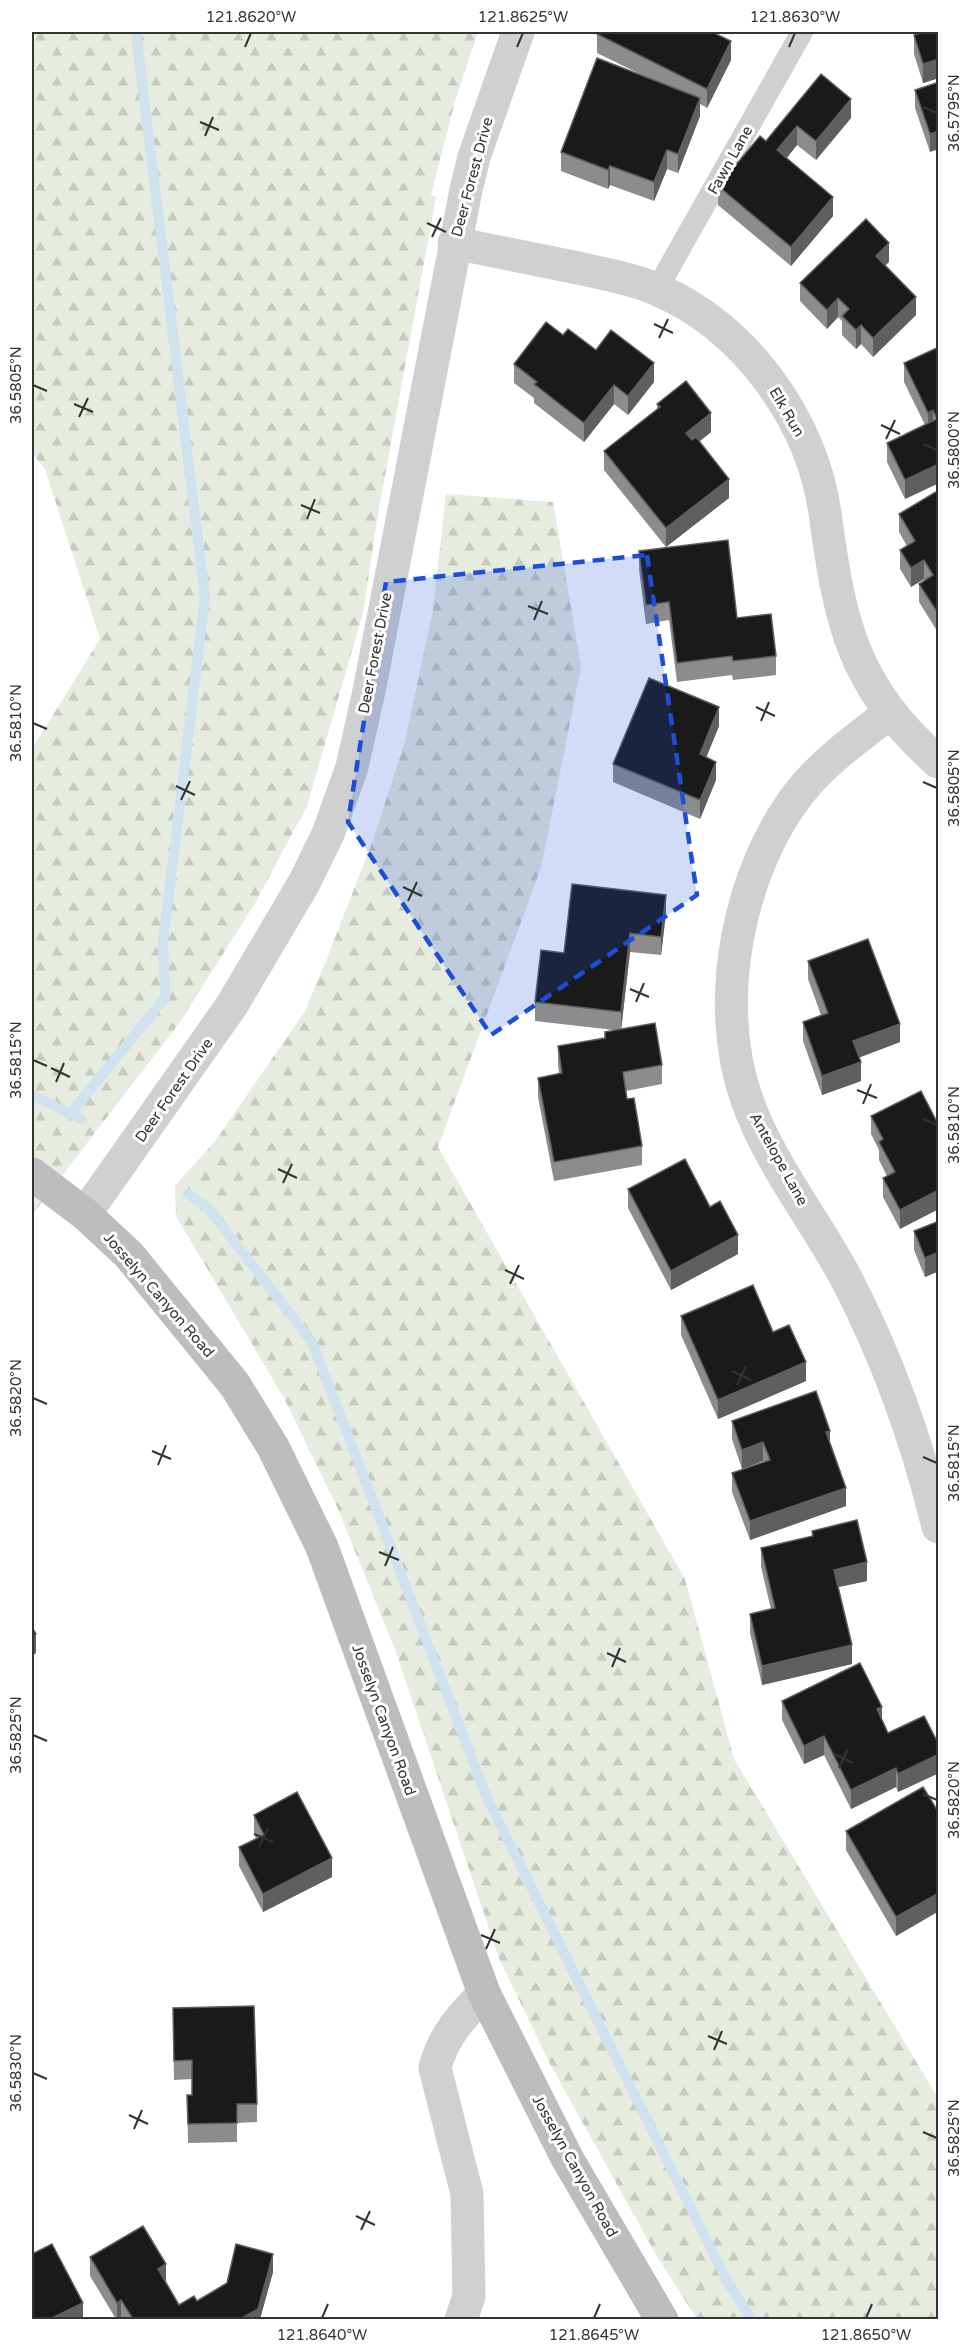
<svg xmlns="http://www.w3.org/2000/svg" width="970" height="2351" font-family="'Varela Round',sans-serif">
  <defs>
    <pattern id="forest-firs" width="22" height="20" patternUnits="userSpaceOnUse" patternTransform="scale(1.5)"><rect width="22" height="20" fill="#e6ecdf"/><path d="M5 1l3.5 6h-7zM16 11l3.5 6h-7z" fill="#c6cbc0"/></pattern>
  </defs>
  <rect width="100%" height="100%" fill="#fff"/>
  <!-- forest -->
  <g fill="url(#forest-firs)">
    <path d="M 32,32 L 478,32 L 455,101 L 431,195 L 436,197 L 379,508 L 363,613 L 307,806 L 254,905 L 180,1022 L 32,1215 L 32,749 L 100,639 L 45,469 L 32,454 Z"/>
    <path d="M 446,494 L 553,502 L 581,667 L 541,868 L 438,1147 L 685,1579 L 734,1759 L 935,2093 L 938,2102 L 938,2319 L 697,2319 L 655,2253 L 550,2064 L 499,1958 L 396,1652 L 338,1509 L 284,1398 L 176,1216 L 175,1186 L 216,1140 L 305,1011 L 326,961 L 373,840 L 405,742 L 433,609 Z"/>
  </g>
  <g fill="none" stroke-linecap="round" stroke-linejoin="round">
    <!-- stream -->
    <g stroke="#cfe2ee" stroke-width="10">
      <path d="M 32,1095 L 81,1119"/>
      <path d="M 70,1114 L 165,998 L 163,942 L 205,597 L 136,32"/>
      <path d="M 188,1194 L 208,1208 L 312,1342 L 487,1798 L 728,2283 L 752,2320"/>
    </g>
    <!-- lane -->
    <path stroke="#d0d0d0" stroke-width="22" d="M 657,289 L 802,32"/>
    <!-- street -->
    <g stroke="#d0d0d0" stroke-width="33">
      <path d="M 454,243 C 497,252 540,260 583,269 C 608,275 634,279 658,290 C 745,327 812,420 825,513 C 840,624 852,685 938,762"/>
      <path d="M 890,713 C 858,737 825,761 800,792 C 738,871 713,1002 746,1097 C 768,1162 814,1218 846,1278 C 887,1357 917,1440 938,1527"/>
      <path d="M 85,1214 L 232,1005 L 304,883 L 328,834 L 352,767 L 369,691 L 466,190 L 474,157 L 518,32"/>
      <path d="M 461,2320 L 469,2296 L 467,2194 L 435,2068 C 443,2036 461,2017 484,1993"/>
    </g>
    <!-- secondary -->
    <path stroke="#bdbdbd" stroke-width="33" d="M 32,1174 L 85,1214 L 129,1255 L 235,1385 L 273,1447 L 322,1547 L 484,1993 L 567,2158 L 662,2320"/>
  </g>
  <!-- wall -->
  <g fill="#8c8c8c">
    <path d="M 939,32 L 939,78 L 923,83 L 914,54 L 914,35 Z"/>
    <path d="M 597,34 L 731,60 L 707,108 L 700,104 L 700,116 L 678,173 L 667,169 L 654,201 L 610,185 L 608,189 L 561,171 L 561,152 L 642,75 L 597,53 Z"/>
    <path d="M 821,74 L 851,118 L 816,160 L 797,145 L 787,158 L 833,216 L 791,266 L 718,205 L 718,186 L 766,141 Z"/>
    <path d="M 939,82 L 930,152 L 915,108 L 915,90 Z"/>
    <path d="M 889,262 L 885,265 L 916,315 L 873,357 L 861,344 L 856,349 L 842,335 L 842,321 L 838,317 L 827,329 L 800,301 L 800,283 Z"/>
    <path d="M 563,335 L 596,350 L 654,382 L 628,415 L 614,404 L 584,442 L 534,403 L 534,398 L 514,383 L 514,364 Z"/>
    <path d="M 939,347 L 939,483 L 905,499 L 887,462 L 887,443 L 925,425 L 904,382 L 904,363 Z"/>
    <path d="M 657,404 L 711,432 L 699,442 L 729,498 L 666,547 L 604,470 L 604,451 L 657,410 Z"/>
    <path d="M 939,490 L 939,634 L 919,602 L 919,584 L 925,580 L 924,579 L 911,587 L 900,569 L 900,550 L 907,546 L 899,532 L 899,514 Z"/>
    <path d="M 639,551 L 737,618 L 776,656 L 776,675 L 733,680 L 732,675 L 677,682 L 669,620 L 646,624 L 639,570 Z"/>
    <path d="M 719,726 L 706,757 L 716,780 L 700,819 L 613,782 L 613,764 Z"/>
    <path d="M 666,913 L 661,955 L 630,952 L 621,1029 L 662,1065 L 662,1084 L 626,1091 L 627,1099 L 642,1146 L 642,1165 L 554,1181 L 538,1097 L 538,1078 L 559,1074 L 558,1065 L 558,1046 L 605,1038 L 605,1032 L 614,1030 L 535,1021 L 535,1002 L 564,953 Z"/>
    <path d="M 808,961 L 900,1042 L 860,1057 L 861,1081 L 822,1095 L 803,1041 L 803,1022 L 821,1015 L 808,979 Z"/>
    <path d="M 871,1116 L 939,1126 L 900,1229 L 883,1197 L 883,1178 L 887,1176 L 879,1160 L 879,1150 L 871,1134 Z"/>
    <path d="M 628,1189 L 710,1207 L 738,1254 L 671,1290 L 628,1208 Z"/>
    <path d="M 939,1221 L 939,1271 L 925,1277 L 914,1250 L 914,1231 Z"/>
    <path d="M 681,1316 L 773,1332 L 806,1381 L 718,1419 L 681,1335 Z"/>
    <path d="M 732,1421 L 830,1444 L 846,1506 L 750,1540 L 732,1492 L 732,1473 L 764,1462 L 763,1461 L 742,1469 L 732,1439 Z"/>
    <path d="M 812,1531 L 867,1581 L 838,1587 L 852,1664 L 762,1685 L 750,1633 L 750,1614 L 771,1609 L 761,1567 L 761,1548 L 812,1536 Z"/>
    <path d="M 782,1701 L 882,1719 L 888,1733 L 939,1745 L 939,1773 L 898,1792 L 896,1787 L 851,1809 L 824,1755 L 804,1764 L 782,1720 Z"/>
    <path d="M 939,1813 L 939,1911 L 896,1936 L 846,1850 L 846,1831 Z"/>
    <path d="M 254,1815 L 332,1877 L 263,1912 L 239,1866 L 239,1847 L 256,1839 L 254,1833 Z"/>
    <path d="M 173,2008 L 257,2104 L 257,2122 L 237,2123 L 237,2142 L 188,2143 L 187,2095 L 192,2095 L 192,2079 L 174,2080 Z"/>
    <path d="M 90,2257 L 166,2282 L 179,2305 L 197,2301 L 273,2272 L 260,2319 L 116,2319 L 90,2276 Z"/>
  </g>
  <!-- shaded-wall -->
  <g fill="#5f5f5f">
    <path d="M 731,41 L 731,60 L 707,108 L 707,89 Z"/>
    <path d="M 939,59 L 939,78 L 923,83 L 923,64 Z"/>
    <path d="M 700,98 L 700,116 L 678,173 L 678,154 Z"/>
    <path d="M 851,99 L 851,118 L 816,160 L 816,141 Z"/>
    <path d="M 797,126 L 797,145 L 777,169 L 777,150 Z"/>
    <path d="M 939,131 L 939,149 L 930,152 L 930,134 Z"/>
    <path d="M 667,150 L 667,169 L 654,201 L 654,182 Z"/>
    <path d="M 610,166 L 610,185 L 608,189 L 608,170 Z"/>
    <path d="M 833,197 L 833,216 L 791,266 L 791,247 Z"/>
    <path d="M 889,243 L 889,262 L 876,275 L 876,256 Z"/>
    <path d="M 916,297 L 916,315 L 873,357 L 873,338 Z"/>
    <path d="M 838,298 L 838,317 L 827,329 L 827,310 Z"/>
    <path d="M 861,325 L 861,344 L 856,349 L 856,330 Z"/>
    <path d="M 654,363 L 654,382 L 628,415 L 628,396 Z"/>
    <path d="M 614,385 L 614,404 L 584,442 L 584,423 Z"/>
    <path d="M 933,410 L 933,429 L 928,431 L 928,413 Z"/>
    <path d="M 711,413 L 711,432 L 686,452 L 686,433 Z"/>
    <path d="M 939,464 L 939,483 L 905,499 L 905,480 Z"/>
    <path d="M 729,479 L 729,498 L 666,547 L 666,528 Z"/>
    <path d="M 924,560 L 924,579 L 911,587 L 911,568 Z"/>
    <path d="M 34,605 L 34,624 L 32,632 L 32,613 Z"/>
    <path d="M 719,707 L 719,726 L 700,773 L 700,754 Z"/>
    <path d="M 716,762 L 716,780 L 700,819 L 700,800 Z"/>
    <path d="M 666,895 L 666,913 L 661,955 L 661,937 Z"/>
    <path d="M 630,933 L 630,952 L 621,1031 L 621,1012 Z"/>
    <path d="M 900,1024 L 900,1042 L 853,1060 L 853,1041 Z"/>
    <path d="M 861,1062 L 861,1081 L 822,1095 L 822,1076 Z"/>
    <path d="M 939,1190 L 939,1209 L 900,1229 L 900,1210 Z"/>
    <path d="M 738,1235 L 738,1254 L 671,1290 L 671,1271 Z"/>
    <path d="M 939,1252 L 939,1271 L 925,1277 L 925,1258 Z"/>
    <path d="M 806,1362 L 806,1381 L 718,1419 L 718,1400 Z"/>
    <path d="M 830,1431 L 830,1450 L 826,1432 Z"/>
    <path d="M 763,1442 L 763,1461 L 742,1469 L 742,1450 Z"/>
    <path d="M 846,1488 L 846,1506 L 750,1540 L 750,1521 Z"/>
    <path d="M 867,1562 L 867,1581 L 834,1588 L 834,1570 Z"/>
    <path d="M 36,1634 L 36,1653 L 32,1656 L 32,1637 Z"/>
    <path d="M 852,1645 L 852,1664 L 762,1685 L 762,1666 Z"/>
    <path d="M 882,1707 L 882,1726 L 877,1709 Z"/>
    <path d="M 824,1736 L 824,1755 L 804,1764 L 804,1746 Z"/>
    <path d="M 939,1754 L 939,1773 L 898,1792 L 898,1774 Z"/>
    <path d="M 896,1768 L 896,1787 L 851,1809 L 851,1790 Z"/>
    <path d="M 332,1858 L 332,1877 L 263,1912 L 263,1894 Z"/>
    <path d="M 939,1893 L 939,1911 L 896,1936 L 896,1917 Z"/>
    <path d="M 273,2254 L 273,2272 L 260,2319 L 240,2319 Z"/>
    <path d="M 166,2264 L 166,2283 L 158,2269 Z"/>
    <path d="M 121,2300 L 121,2319 L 117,2319 L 117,2303 Z"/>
    <path d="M 83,2303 L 83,2319 L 50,2319 Z"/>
  </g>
  <!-- building -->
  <g fill="#1a1a1a" stroke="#5f5f5f" stroke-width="1.5">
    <path d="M 599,32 L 712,32 L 731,41 L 707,89 L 597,34 Z"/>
    <path d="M 924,32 L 939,32 L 939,59 L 923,64 L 914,35 Z"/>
    <path d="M 597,58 L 700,98 L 678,154 L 667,150 L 654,182 L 610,166 L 608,170 L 561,152 Z"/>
    <path d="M 821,74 L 851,99 L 816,141 L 797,126 L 777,150 L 833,197 L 791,247 L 718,186 L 760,136 L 766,141 Z"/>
    <path d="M 939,82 L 939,131 L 930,134 L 915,90 Z"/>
    <path d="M 866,219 L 889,243 L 876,256 L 916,297 L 873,338 L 861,325 L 856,330 L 842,316 L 849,309 L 838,298 L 827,310 L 800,283 Z"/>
    <path d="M 546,322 L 563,335 L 568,329 L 596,350 L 611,330 L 654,363 L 628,396 L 614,385 L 584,423 L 534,384 L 537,382 L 514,364 Z"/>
    <path d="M 939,347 L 939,464 L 905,480 L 887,443 L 937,419 L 933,410 L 928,413 L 904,363 Z"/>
    <path d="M 686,381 L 711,413 L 686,433 L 692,440 L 696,437 L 729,479 L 666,528 L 604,451 L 660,407 L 657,404 Z"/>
    <path d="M 939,490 L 939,615 L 919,584 L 933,575 L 924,560 L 911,568 L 900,550 L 915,541 L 899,514 Z"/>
    <path d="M 728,540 L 737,618 L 771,614 L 776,656 L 733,661 L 732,656 L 677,663 L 669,602 L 646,605 L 639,551 Z"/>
    <path d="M 649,678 L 719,707 L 700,754 L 716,762 L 700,800 L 613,764 Z"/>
    <path d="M 572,884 L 666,895 L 661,937 L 630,933 L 621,1012 L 535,1002 L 541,950 L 564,953 Z"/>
    <path d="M 868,939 L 900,1024 L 853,1041 L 861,1062 L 822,1076 L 803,1022 L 828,1013 L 808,961 Z"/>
    <path d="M 655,1023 L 662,1065 L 623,1072 L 627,1099 L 634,1098 L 642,1146 L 554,1162 L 538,1078 L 562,1073 L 558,1046 L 605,1038 L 605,1032 Z"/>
    <path d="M 921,1091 L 939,1126 L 939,1190 L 900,1210 L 883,1178 L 895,1172 L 879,1142 L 883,1139 L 871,1116 Z"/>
    <path d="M 685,1159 L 710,1207 L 720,1201 L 738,1235 L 671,1271 L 628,1189 Z"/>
    <path d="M 939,1221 L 939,1252 L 925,1258 L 914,1231 Z"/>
    <path d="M 753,1285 L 773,1332 L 789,1325 L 806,1362 L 718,1400 L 681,1316 Z"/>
    <path d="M 816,1391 L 830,1431 L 826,1432 L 846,1488 L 750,1521 L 732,1473 L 770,1460 L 763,1442 L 742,1450 L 732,1421 Z"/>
    <path d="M 857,1520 L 867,1562 L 834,1570 L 852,1645 L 762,1666 L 750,1614 L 775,1608 L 761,1548 L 813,1536 L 812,1531 Z"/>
    <path d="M 32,1627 L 36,1634 L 32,1637 Z"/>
    <path d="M 860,1663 L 882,1707 L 877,1709 L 888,1733 L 924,1716 L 939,1745 L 939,1754 L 898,1774 L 896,1768 L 851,1790 L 824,1736 L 804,1746 L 782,1701 Z"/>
    <path d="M 923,1787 L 939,1813 L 939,1893 L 896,1917 L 846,1831 Z"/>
    <path d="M 297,1792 L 332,1858 L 263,1894 L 239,1847 L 264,1835 L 254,1815 Z"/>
    <path d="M 254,2006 L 257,2104 L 237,2104 L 237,2123 L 188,2124 L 187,2095 L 192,2095 L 192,2060 L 174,2061 L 173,2008 Z"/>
    <path d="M 143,2226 L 166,2264 L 158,2269 L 179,2305 L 194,2296 L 197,2301 L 227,2283 L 236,2244 L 273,2254 L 258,2309 L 240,2319 L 133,2319 L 121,2300 L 117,2303 L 90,2257 Z"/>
    <path d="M 52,2244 L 83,2303 L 50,2319 L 32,2319 L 32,2254 Z"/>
  </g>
  <!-- marked area -->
  <path fill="#1d4ed8" fill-opacity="0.2" stroke="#1d4ed8" stroke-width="4.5" stroke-dasharray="12 8" stroke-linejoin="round" d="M 647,555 L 697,895 L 491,1035 L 348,822 L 386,582 Z"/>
  <!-- ticks -->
  <path fill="none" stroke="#333" stroke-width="2" d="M 245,47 L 251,33M 517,47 L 523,33M 789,47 L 795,33M 923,107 L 937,113M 200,122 L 219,130M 205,136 L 213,117M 427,223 L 446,232M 432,237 L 441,218M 654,324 L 673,333M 659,338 L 668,319M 33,385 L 47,391M 74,404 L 93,412M 79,417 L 88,398M 881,425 L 900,434M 886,439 L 895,420M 923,444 L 937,450M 301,505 L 320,513M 307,519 L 315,499M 528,606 L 548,614M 534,620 L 542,601M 756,707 L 775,716M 761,721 L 769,702M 33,723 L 47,729M 923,782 L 937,788M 176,786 L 195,795M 181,800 L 190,781M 403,887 L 422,896M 408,901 L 417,882M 630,989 L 649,997M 636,1002 L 644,983M 33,1060 L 47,1066M 51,1068 L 70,1077M 56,1082 L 64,1063M 857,1090 L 877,1098M 863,1104 L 871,1084M 923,1119 L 937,1125M 278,1169 L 297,1178M 283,1183 L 292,1164M 505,1270 L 524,1279M 510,1284 L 519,1265M 732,1371 L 751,1380M 737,1385 L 746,1366M 33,1398 L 47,1404M 152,1451 L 171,1459M 923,1457 L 937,1463M 158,1465 L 166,1445M 379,1552 L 399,1560M 385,1566 L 393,1547M 607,1653 L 626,1662M 612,1667 L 620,1648M 33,1735 L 47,1741M 834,1754 L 853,1763M 839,1768 L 848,1749M 923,1794 L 937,1800M 254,1834 L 273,1842M 259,1847 L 268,1828M 481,1935 L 500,1943M 486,1949 L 495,1929M 708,2036 L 727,2044M 714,2050 L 722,2031M 33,2073 L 47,2079M 129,2115 L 148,2124M 134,2129 L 142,2110M 923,2132 L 937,2138M 356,2216 L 375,2225M 361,2230 L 370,2211M 322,2318 L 328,2304M 594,2318 L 600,2304M 866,2318 L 872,2304"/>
  <g text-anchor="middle" stroke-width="6" stroke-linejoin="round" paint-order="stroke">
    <!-- street labels -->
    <g font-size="15" fill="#333" stroke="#fff">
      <text transform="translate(730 160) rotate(-61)" y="5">Fawn Lane</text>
      <text transform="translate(472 177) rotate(-75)" y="5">Deer Forest Drive</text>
      <text transform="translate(787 412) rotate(60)" y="5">Elk Run</text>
      <text transform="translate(375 653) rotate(-79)" y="5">Deer Forest Drive</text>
      <text transform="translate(174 1090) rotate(-55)" y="5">Deer Forest Drive</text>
      <text transform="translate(779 1159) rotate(61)" y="5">Antelope Lane</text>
      <text transform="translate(159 1295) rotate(49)" y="5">Josselyn Canyon Road</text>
      <text transform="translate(384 1720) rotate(70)" y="5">Josselyn Canyon Road</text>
      <text transform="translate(575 2166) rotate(61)" y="5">Josselyn Canyon Road</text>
    </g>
  </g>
  <!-- border -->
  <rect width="970" height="2351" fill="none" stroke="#ffffff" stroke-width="66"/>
  <rect x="33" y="33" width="904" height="2285" fill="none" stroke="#333" stroke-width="2"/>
  <g font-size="15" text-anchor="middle" fill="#333">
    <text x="251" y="22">121.8620°W</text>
    <text x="523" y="22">121.8625°W</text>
    <text x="795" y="22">121.8630°W</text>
    <text transform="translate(954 113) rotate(-90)" y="5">36.5795°N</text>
    <text transform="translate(16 385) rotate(-90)" y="5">36.5805°N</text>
    <text transform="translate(954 450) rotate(-90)" y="5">36.5800°N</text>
    <text transform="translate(16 723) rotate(-90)" y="5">36.5810°N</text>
    <text transform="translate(954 788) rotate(-90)" y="5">36.5805°N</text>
    <text transform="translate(16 1060) rotate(-90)" y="5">36.5815°N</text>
    <text transform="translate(954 1125) rotate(-90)" y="5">36.5810°N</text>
    <text transform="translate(16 1398) rotate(-90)" y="5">36.5820°N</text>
    <text transform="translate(954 1463) rotate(-90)" y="5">36.5815°N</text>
    <text transform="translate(16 1735) rotate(-90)" y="5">36.5825°N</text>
    <text transform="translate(954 1800) rotate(-90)" y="5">36.5820°N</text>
    <text transform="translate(16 2073) rotate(-90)" y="5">36.5830°N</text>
    <text transform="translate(954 2138) rotate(-90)" y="5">36.5825°N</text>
    <text x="322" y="2340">121.8640°W</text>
    <text x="594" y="2340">121.8645°W</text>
    <text x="866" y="2340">121.8650°W</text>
  </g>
</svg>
